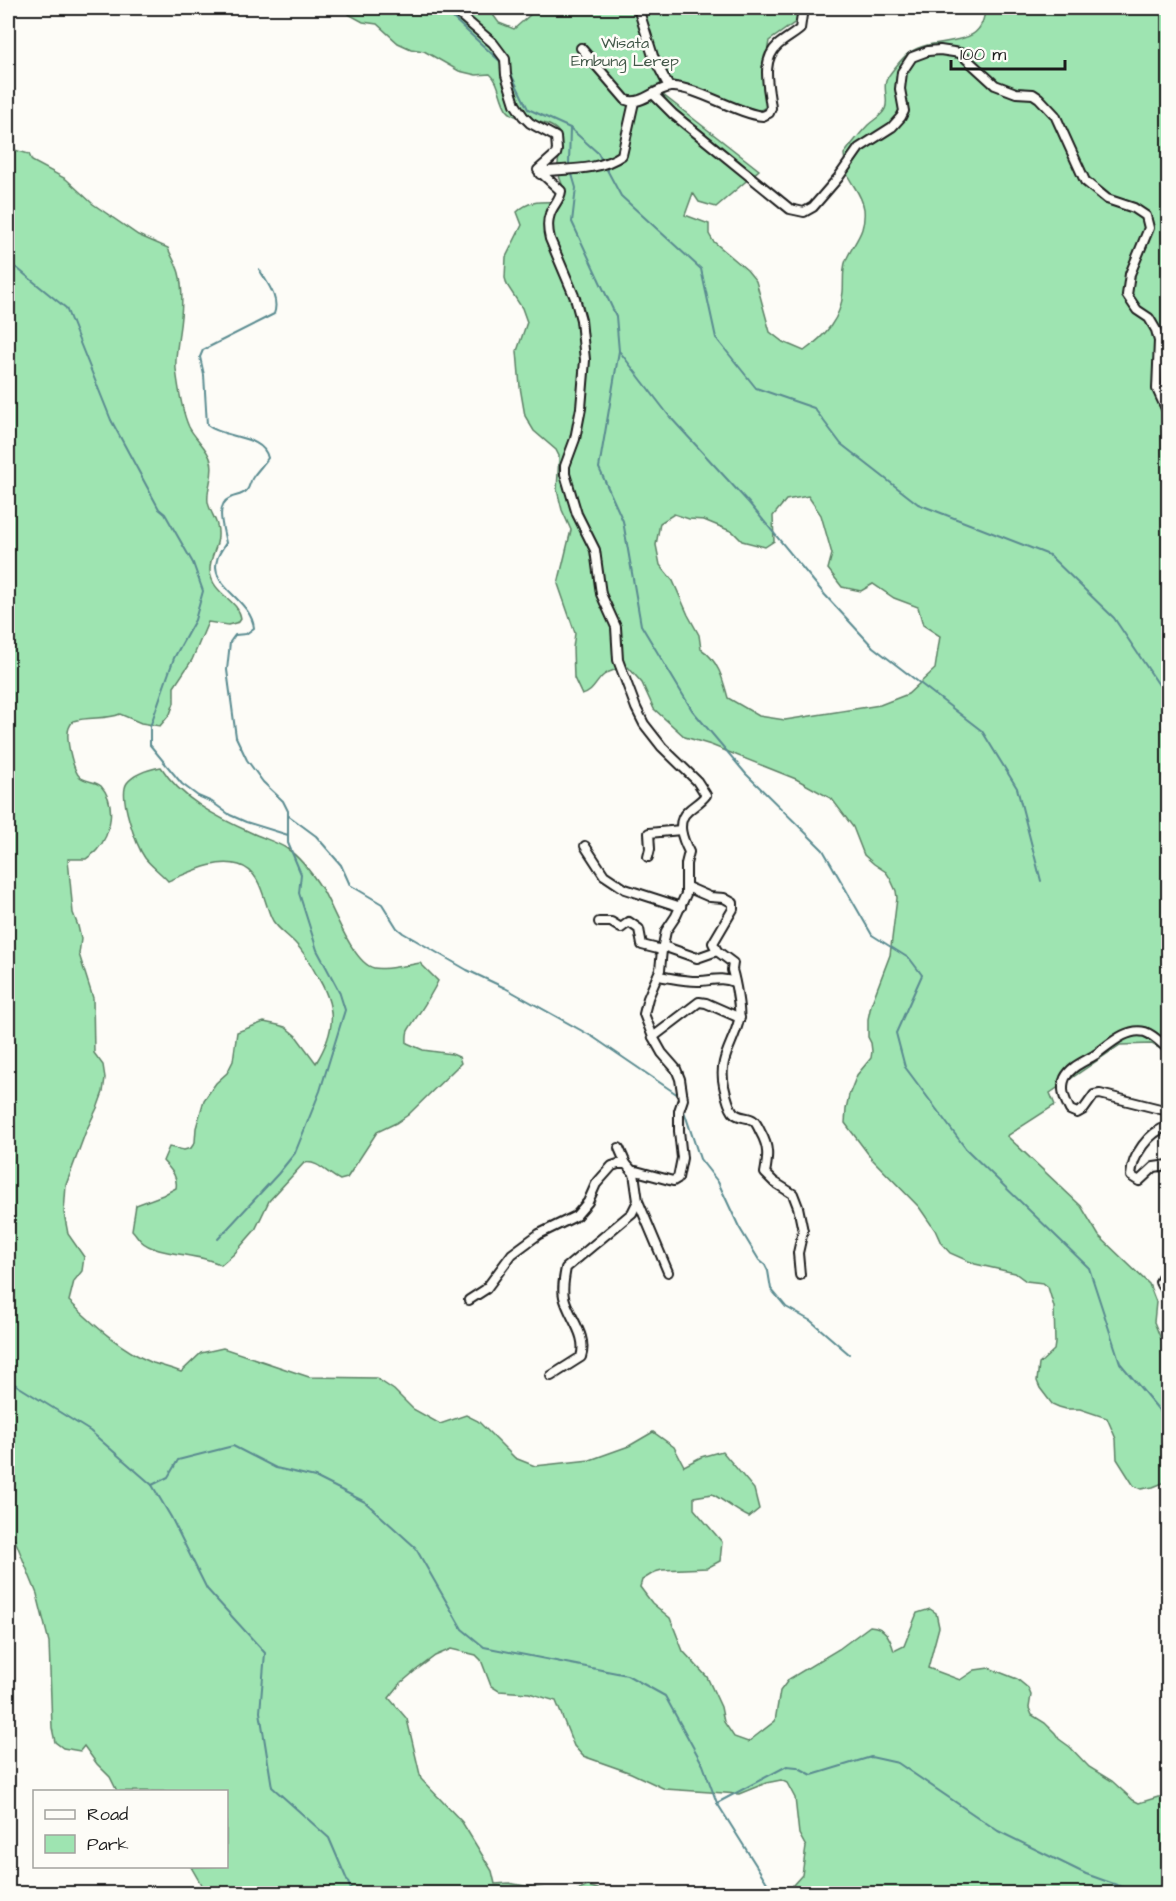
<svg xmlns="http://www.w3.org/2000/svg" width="1176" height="1901" font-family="'Architects Daughter',sans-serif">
  <rect width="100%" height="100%" fill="#fdfcf7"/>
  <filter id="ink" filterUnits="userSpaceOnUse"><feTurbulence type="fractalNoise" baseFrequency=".0167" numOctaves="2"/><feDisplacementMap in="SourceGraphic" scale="12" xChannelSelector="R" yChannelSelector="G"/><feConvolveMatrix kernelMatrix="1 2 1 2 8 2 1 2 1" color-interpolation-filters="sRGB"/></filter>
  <g filter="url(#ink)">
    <!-- green -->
    <g fill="#9ee4b1" stroke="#5d8066" stroke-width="1.5" fill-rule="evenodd">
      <path d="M 342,8 L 488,8 L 499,23 L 514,29 L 538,8 L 797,8 L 797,21 L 769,41 L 763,75 L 766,107 L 759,111 L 671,80 L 653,87 L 759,170 L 716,207 L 699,202 L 693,193 L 685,215 L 709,224 L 709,234 L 713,241 L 747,270 L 756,281 L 770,332 L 783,342 L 804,351 C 825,336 841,319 843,292 C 844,282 842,270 846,260 C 855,240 866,233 864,209 C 862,195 854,188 848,176 C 845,170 845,161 844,154 C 852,144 859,134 868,125 C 873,120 882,116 885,109 C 889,100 883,90 886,81 C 887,76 904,56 909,53 C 939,33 983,53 985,8 L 1168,8 L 1168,1053 L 1152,1044 L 1120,1045 L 1050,1093 L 1055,1105 L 1007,1136 L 1081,1206 L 1099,1236 L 1149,1284 L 1156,1302 L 1154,1322 L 1161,1339 L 1168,1349 L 1168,1481 L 1153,1487 L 1141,1489 L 1134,1486 L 1117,1459 L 1116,1439 L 1107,1418 L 1080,1409 L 1066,1409 L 1059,1407 L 1052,1404 L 1040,1388 L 1037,1381 L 1039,1364 L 1054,1350 L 1055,1343 L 1054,1307 L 1048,1287 L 1043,1283 L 1026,1281 L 1015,1273 L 975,1264 L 950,1253 L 941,1243 L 935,1230 L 919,1207 L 872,1159 L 845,1123 L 846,1109 L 849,1095 L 857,1075 L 871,1058 L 872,1051 L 871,1043 L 868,1037 L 868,1019 L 871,1005 L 890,955 L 897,898 L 896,891 L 890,878 L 886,872 L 874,864 L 864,855 L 853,827 L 832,799 L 796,779 L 711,745 L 685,737 L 654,709 L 642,683 L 628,667 C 620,668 611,670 604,675 C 595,682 594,692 582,695 L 574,678 L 573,648 L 575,633 L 558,584 L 571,530 L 562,510 L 557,490 L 559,456 L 556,450 L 534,431 L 525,416 L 520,387 L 517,351 L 527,322 L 522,308 L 507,285 L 505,278 L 506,257 L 522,225 L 517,212 C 529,199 545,202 562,202 C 568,190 560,183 558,172 C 556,160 564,145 560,135 C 553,117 518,124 507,110 C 499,99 500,82 490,74 L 476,75 L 459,71 L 424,51 L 411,49 L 398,43 L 377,24 L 363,22 L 350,15 ZM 808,496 L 821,515 L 832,554 L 828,569 L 842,587 L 861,591 L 873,584 L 894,598 L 918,607 L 923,625 L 940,636 L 935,669 L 908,694 L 880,705 L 785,720 L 759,716 L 728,698 C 723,679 718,660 701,649 L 699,635 L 688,615 L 673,581 L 660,565 L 656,545 L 660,523 L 674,514 L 689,519 L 704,520 L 733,532 L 742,541 L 765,547 L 774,541 L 773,516 L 786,500 Z"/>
      <path d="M 8,148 L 29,154 L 32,161 L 66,179 L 93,204 L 138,235 L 168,248 C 171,256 177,265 179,273 C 184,292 182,313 179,333 C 178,344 175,357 176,369 C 178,385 182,412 189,427 C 195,439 208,448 211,461 C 215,476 206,487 208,502 C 210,514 219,520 218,536 C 218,548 209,558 210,571 C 212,595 239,599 241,619 L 239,622 L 228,625 L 208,622 L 192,660 L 174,687 L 174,703 L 170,714 L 160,726 L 141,723 L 120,714 C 107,720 89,716 73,721 C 70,725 68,728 68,733 C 67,743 73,771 80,777 C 86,782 95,781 101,786 C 117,804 111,834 97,850 C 94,854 89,856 86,859 L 68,859 L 73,913 L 78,926 L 81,939 L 79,954 L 93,998 L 94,1053 L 103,1065 L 105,1078 L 103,1092 L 98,1106 L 86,1131 L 66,1185 L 64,1213 L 68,1234 L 84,1257 L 82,1271 L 74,1281 L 69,1301 C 94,1325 121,1350 153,1363 C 162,1366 172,1368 181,1372 L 201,1353 L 223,1348 L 309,1377 L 376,1378 L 394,1390 L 413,1409 L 440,1424 L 466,1415 L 478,1421 L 515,1458 L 535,1466 L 590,1460 L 629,1446 L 653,1432 L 674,1447 L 684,1466 L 701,1457 L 722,1451 L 754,1489 L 759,1509 L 749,1517 C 736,1511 725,1501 712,1494 L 694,1497 L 694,1509 L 722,1542 L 720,1561 L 707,1568 L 662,1570 L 655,1572 L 642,1580 L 640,1587 L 652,1603 L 670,1618 L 683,1651 L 707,1677 L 721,1707 L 724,1722 L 734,1737 L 748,1742 L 775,1721 L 780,1691 L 789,1679 L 839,1649 L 870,1626 C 886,1627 890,1638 894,1651 L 904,1646 L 917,1613 L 930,1609 L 936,1613 L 939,1627 L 928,1668 L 960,1680 L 975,1670 L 989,1668 L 1017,1679 L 1028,1688 L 1031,1695 L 1029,1708 L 1032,1715 L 1045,1723 L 1055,1733 L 1059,1739 L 1070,1747 L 1089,1767 L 1112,1781 L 1133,1800 L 1139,1803 L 1158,1797 L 1168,1797 L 1168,1893 L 789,1893 L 793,1885 L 802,1875 L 806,1847 L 799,1834 L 795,1798 L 787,1783 L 781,1780 L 766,1783 L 739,1794 L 665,1789 L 631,1773 L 583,1756 L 574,1746 L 556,1701 L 529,1693 L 499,1691 L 491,1686 L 481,1660 L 476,1655 L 451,1649 L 435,1656 L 415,1671 L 401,1683 L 389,1698 L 407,1719 L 421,1779 L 462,1822 L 492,1871 L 495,1884 L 509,1883 L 562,1893 L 206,1893 L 191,1867 L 226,1866 L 226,1792 L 117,1791 L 110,1777 L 97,1764 L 84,1746 L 80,1751 L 63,1748 L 55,1742 L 52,1728 L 49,1642 L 37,1594 L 15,1540 L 8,1537 Z"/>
      <path d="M 161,767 C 181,799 218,818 252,833 C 263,838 276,842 286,848 C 300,857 313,875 322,889 C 333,907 353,964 374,968 C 384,970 410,965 420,963 L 438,981 C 430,998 419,1013 409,1029 C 406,1033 407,1038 407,1043 L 423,1050 L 452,1054 L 459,1057 L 461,1063 L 408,1115 L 396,1123 L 377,1132 L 347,1178 L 340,1180 C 327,1174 318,1160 304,1163 L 269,1201 L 255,1230 L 234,1254 L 221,1265 C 201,1253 156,1256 141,1241 C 138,1238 135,1233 132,1230 L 136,1205 L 163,1195 L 176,1188 C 178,1176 171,1170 163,1161 L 169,1147 L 184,1150 L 191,1148 L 195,1142 L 196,1128 L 204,1100 L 216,1083 L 227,1073 L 233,1061 L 237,1032 L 264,1022 L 278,1025 L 285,1027 L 296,1036 L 316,1063 C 336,1030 337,1007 316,974 C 310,963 305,953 296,944 C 289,936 279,930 273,921 C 263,903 263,872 239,865 C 216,858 189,873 168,881 C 161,873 151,866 145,858 C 136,845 118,796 127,783 C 134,774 150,769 161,767 Z"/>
      <path d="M 588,1886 L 611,1893 L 572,1893 Z"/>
    </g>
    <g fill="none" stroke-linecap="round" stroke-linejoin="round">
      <!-- stream -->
      <g stroke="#5a8b90" stroke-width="2">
        <path d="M 442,8 L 503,64"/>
        <path d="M 508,68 L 528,109 L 570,128 L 569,164 L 576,188 L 572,222 L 616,316 L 619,351 L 599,468 L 623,521 L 641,625 L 692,710 L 746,774 L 823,850 L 872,935 L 910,959 L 922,975 L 896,1033 L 905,1067 L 966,1149 L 1089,1268 L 1120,1363 L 1168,1421"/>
        <path d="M 570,128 L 598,153 L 621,196 L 701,269 L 716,338 L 756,388 L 814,408 L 841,444 L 918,504 L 1049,555 L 1114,618 L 1165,694 L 1168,712"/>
        <path d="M 8,263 L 18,269 L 66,308 L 111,420 L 159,509 L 165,514 L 193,563 L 203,591 L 195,620 L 174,658 L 162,692 L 150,727 L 150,745 L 182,784 L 198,796 L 212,802 L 230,815 L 246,822 L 288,835"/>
        <path d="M 620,352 L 670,417 L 749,503 L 825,595 L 873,647 L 982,731 L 1017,788 L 1041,881"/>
        <path d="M 289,816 L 316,836 L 341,865 L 350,885 L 382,904 L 397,928 L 403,933 L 467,970 L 505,988 L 593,1037 L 678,1095 L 680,1100"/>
        <path d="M 683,1108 L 700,1159 L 718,1182 L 739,1227 L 759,1260 L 765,1265 L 768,1271 L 771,1289 L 786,1307 L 811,1321 L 849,1354"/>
        <path d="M 218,1239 L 278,1174 L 295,1153 L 320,1091 L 345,1010 L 339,991 L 317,950 L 299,893 L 301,874 L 288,843 L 288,811 L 283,801 L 263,782 L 247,760 L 236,737 L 227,670 L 230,642 L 235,635 L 246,634 L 254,628 C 251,599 209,587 217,560 C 218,554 223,548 226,543 C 224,531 214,505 230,498 C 236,495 242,496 247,490 C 250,486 250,481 253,477 C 258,470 264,464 268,458 C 263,434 224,439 207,425 L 204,375 L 200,357 L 203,350 L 274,314 C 280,298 267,283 259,269"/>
        <path d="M 8,1380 L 90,1431 L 152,1485 L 171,1517 L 207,1589 L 265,1653 L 260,1712 L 272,1787 L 329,1838 L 353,1894"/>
        <path d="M 152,1485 L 168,1477 L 178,1460 L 233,1446 L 276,1468 L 315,1477 L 365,1502 L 415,1547 L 462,1629 L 484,1647 L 627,1675 L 665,1696 L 703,1765 L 717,1803 L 774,1894"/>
        <path d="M 717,1803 L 787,1766 L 797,1767 L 812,1775 L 871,1757 L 898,1763 L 998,1831 L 1086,1874 L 1142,1894"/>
      </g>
      <!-- street casing -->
      <g stroke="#1c1c1c" stroke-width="12">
        <g id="street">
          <path d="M 455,8 L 459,14 L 493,43 L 505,59 L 506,75 L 515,104 L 523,116 L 530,123 L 556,137 L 557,150 L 556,154 L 538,170 L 561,191 C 560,200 553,205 550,214 C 547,222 548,231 550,239 L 575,298 L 581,320 L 585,360 L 581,408 L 575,439 L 565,466 L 565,474 L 577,514 L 595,550 L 601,594 L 616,627 L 618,660 L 636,708 L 644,724 L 662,747 L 697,781 L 706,795 C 701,802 694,805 688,811 C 675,822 683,840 689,852 L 686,864 L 686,894 L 676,916 L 666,931 L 662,950 L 660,970 L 648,998 L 644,1014 L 653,1037 L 662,1053 L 676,1069 L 680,1079 L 683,1099 L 679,1111 L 679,1131 L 682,1158 L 678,1178 L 673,1181 L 636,1171 L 634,1173 L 638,1201 L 632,1213 L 566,1268 C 564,1278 562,1288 564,1297 C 569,1318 588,1335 581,1357 L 551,1376"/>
          <path d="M 638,8 L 653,56 L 669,87"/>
          <path d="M 581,48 L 626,100 C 641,106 655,89 670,87 C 694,85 737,114 763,116 L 769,113 L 771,108 C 769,88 760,61 778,45 C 785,39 793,35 800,29 L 803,8"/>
          <path d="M 653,94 L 673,114 L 790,209 L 804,212 L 813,207 L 838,178 L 859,148 L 892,127 L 901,117 L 904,111 L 900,89 L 902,72 L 912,57 L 928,51 L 940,50 L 960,53 L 995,85 L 1016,93 L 1033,94 L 1039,98 L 1055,115 L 1085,181 L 1107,199 L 1134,208 L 1146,216 L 1149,228 L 1130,274 L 1127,295 L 1137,310 L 1149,318 L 1156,330 L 1159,341 L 1157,389 L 1168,413"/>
          <path d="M 540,174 L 546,171 C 571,169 601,170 622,155 L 634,102"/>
          <path d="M 585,846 L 604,875 L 625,889 L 681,907"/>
          <path d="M 648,857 L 650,849 L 649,833 L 681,830"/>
          <path d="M 687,887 L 710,897 L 724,898 L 733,903 L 733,909 L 713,943 L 717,951 L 733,963 L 732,970 C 735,980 741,1011 739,1020 C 733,1045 718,1059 724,1086 C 726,1095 728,1105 733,1112 C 739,1119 748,1116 754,1121 C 757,1124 759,1129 761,1133 C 769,1147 768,1157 765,1173 L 774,1182 L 793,1194 L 798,1207 L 803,1231 L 798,1253 L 800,1275"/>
          <path d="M 599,922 L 611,922 L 621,928 L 629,922 L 639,929 L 642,945 L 662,950"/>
          <path d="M 663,946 L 697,958 L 717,951"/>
          <path d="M 658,976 C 672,978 688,982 701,981 C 713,980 723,977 734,982"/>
          <path d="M 653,1037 L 699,1002 L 706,1003 L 740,1018"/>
          <path d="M 1168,1049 C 1162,1044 1154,1035 1145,1032 C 1127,1027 1109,1045 1095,1055 C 1084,1062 1071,1066 1065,1078 C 1060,1089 1065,1100 1070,1110 L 1077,1113 L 1084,1109 L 1094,1095 L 1100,1094 L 1168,1111"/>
          <path d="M 1168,1126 C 1149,1132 1132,1155 1131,1176 L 1139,1181 L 1154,1167 L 1168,1165"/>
          <path d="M 619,1148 L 626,1164 L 634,1173"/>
          <path d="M 638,1201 L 668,1272"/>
          <path d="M 1168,1274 L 1163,1276 L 1160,1282 L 1162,1286 L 1168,1288"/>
          <path d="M 469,1300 L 486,1289 L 512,1254 L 539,1234 L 576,1216 L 588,1202 L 596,1184 L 612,1166 L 618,1164 L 626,1164"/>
        </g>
      </g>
      <!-- street -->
      <use href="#street" stroke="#fdfcf7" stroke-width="8"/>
    </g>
  </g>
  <g text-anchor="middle" stroke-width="5" stroke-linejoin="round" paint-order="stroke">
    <!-- park labels -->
    <g font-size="16" fill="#435849" stroke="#fdfcf7">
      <text x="625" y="48">Wisata<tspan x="625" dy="18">Embung Lerep</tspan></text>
    </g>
  </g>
  <!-- margin -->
  <rect width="1176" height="1901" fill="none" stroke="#fdfcf7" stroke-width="30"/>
  <rect x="15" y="15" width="1146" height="1871" fill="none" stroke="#1c1c1c" stroke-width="2" filter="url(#ink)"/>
  <!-- legend -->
  <rect x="33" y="1790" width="195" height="78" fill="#fdfcf7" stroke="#a3a29f" stroke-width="1.5"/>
  <rect x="45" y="1810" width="30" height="9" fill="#fdfcf7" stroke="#a3a29f" stroke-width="1.5"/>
  <text x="87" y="1820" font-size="18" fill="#1c1c1c">Road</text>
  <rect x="45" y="1835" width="30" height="18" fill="#9ee4b1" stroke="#a3a29f" stroke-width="1.5"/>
  <text x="87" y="1850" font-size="18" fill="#1c1c1c">Park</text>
  <!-- scale -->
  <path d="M951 60v9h114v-9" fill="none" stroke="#1c1c1c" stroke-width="3"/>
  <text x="960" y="60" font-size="18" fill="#1c1c1c" stroke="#fdfcf7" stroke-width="4.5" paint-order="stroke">100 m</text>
</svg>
